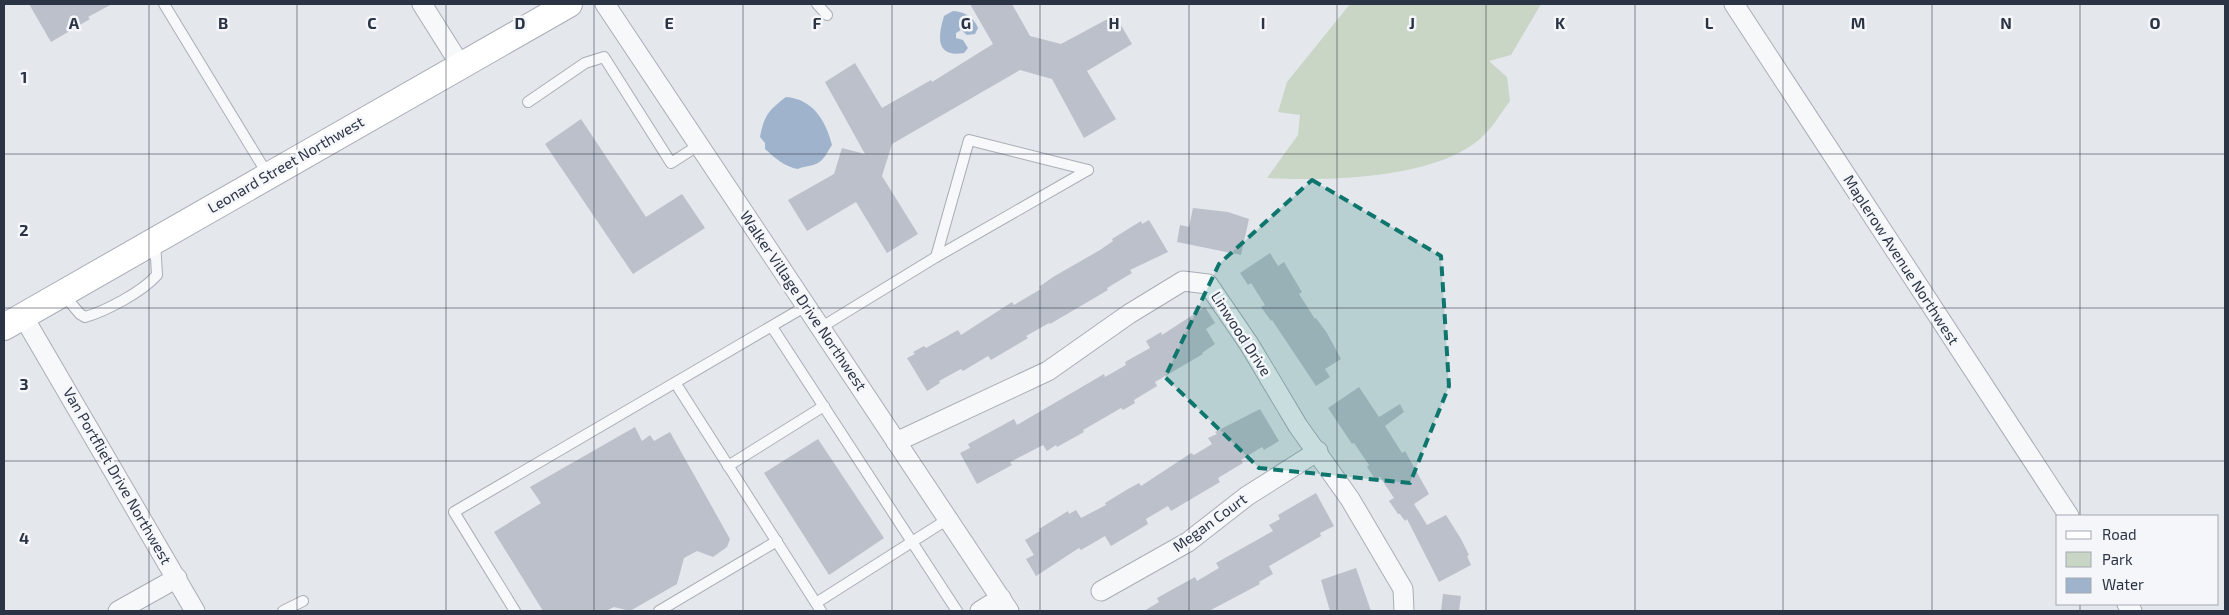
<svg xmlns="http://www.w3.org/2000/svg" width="2229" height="615" font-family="'Exo 2',sans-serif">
  <rect width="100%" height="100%" fill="#e4e7ec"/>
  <!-- green -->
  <path fill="#c9d6c5" d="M 1350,4 L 1541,4 L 1511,55 L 1489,61 L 1507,77 L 1510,101 C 1501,113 1493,127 1482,137 C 1436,180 1325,181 1267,178 L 1298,135 L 1300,115 L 1278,112 L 1287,82 Z"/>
  <!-- water -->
  <g fill="#9fb4cc">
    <path d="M 953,11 C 965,12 973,16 978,28 L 975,34 L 967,35 L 961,30 L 956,33 L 956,38 L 963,40 L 968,48 L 964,53 C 935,58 938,36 944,16 Z"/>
    <path d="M 786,97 C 813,99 826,121 832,145 C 827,152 823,163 813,165 C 807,167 804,166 798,169 C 785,167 775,158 765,149 L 765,143 L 760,137 C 764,115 769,110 786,97 Z"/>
  </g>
  <!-- building -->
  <g fill="#bbc0ca">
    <path d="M 29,4 L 112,4 L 88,17 L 90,19 L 51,42 Z"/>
    <path d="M 970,4 L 1012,4 L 1030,36 L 1061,44 L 1115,15 L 1132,44 L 1087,71 L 1116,119 L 1084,138 L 1052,79 L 1020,70 L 892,144 L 882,176 L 918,234 L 887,253 L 856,202 L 807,231 L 788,200 L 834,174 L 842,148 L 865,154 L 825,82 L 855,63 L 882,108 L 931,80 L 932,82 L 993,44 Z"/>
    <path d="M 581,119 L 646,217 L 682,194 L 705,228 L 633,274 L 545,144 Z"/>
    <path d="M 1193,208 L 1228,212 L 1249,219 L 1241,255 L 1177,242 L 1180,225 L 1189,227 Z"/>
    <path d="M 1149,220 L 1168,252 L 1130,270 L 1132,273 L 1107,288 L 1108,290 L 1050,324 L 1049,323 L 1026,336 L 1028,338 L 991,360 L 988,356 L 963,371 L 961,369 L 939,381 L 940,383 L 927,391 L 907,358 L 915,354 L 913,352 L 924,346 L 926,348 L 958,330 L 961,335 L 1012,302 L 1014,305 L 1041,289 L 1039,287 L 1053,277 L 1100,250 L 1113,241 L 1112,239 L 1141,221 L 1142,224 Z"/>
    <path d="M 1270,253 L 1278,266 L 1284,262 L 1302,292 L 1299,294 L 1315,319 L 1316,318 L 1327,333 L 1341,359 L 1325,369 L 1330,377 L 1316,386 L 1272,320 L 1271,321 L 1261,307 L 1265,305 L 1251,283 L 1248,285 L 1240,273 Z"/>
    <path d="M 1205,307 L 1215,323 L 1206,329 L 1215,344 L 1202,353 L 1203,354 L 1155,382 L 1157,386 L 1134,400 L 1135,403 L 1123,410 L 1121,408 L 1097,422 L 1083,430 L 1084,432 L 1057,447 L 1056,445 L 1047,451 L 1043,445 L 1010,462 L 1012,465 L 977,484 L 960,453 L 970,448 L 968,444 L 1014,419 L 1017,425 L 1104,374 L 1105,377 L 1126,365 L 1125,362 L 1150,348 L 1146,341 L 1161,332 L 1162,335 Z"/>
    <path d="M 1359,387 L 1379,417 L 1400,404 L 1404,412 L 1385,426 L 1402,453 L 1405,451 L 1429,494 L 1414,504 L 1427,525 L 1446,515 L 1461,539 L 1469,555 L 1467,556 L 1471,565 L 1439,582 L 1407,519 L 1405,521 L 1400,514 L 1398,514 L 1389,501 L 1394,498 L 1380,477 L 1375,479 L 1367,467 L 1369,465 L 1354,443 L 1352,444 L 1328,408 Z"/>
    <path d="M 1260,409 L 1279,441 L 1264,450 L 1262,447 L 1241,460 L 1243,463 L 1218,478 L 1220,482 L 1171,511 L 1168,506 L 1146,519 L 1148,524 L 1111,546 L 1105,536 L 1081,550 L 1079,548 L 1036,576 L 1026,559 L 1034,555 L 1025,540 L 1040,531 L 1039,529 L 1068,511 L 1069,514 L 1076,510 L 1081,518 L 1106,505 L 1105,503 L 1128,489 L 1139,483 L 1141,486 L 1182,459 L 1191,453 L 1194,455 L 1212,444 L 1208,438 L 1217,434 L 1215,432 Z"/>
    <path d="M 635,427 L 642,441 L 650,435 L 654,441 L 670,432 L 730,539 L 727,547 L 713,557 L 697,551 L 684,558 L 677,584 L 630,611 L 614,607 L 606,611 L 543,611 L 494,532 L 541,503 L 530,487 Z"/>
    <path d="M 818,439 L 884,538 L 829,575 L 764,473 Z"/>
    <path d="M 1316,493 L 1334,526 L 1320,533 L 1321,536 L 1269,566 L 1273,574 L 1259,582 L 1260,584 L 1209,611 L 1144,611 L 1159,602 L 1157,598 L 1195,577 L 1197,581 L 1219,568 L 1216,563 L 1273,531 L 1269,525 L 1280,519 L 1278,515 Z"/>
    <path d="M 1356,568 L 1371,611 L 1330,611 L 1321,580 Z"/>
    <path d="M 1443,594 L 1461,596 L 1459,611 L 1441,611 Z"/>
  </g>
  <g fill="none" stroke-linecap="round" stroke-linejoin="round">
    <!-- lane casing -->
    <g stroke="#a9aeb7" stroke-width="12">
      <g id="lane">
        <path d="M 164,4 L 268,175"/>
        <path d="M 817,4 L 827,15"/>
        <path d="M 528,102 L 585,63 L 604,57 L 671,163 L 699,145"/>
        <path d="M 936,257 L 969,140 L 1088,170"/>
        <path d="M 63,294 L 80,314 L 85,317 C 106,311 142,292 157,275 L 155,241"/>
        <path d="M 772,327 L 957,611"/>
        <path d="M 820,328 L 936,257 L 1088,170"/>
        <path d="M 676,384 L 821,611"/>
        <path d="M 728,466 L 824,406"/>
        <path d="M 816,603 L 948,519"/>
        <path d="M 283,611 L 303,601"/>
        <path d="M 515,611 L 454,512 L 806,306"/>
        <path d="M 659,611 L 777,541"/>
      </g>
    </g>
    <!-- street casing -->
    <g stroke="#a9aeb7" stroke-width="21">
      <g id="street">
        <path d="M 422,4 L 461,66"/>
        <path d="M 605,4 L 1009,611"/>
        <path d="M 1734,4 L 2069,516"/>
        <path d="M 23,316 L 195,611"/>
        <path d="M 896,442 L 1048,371 L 1129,314 L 1183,281 L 1208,284 L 1249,344 L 1298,426 L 1350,499 L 1403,589 L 1404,611"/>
        <path d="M 1101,591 L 1188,542 L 1247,496 L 1318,451"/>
        <path d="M 2127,604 L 2132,611"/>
        <path d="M 118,611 L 177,578"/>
        <path d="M 980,611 L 1001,598"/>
      </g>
    </g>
    <!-- secondary casing -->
    <g stroke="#a9aeb7" stroke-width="28">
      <path id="secondary" d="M 4,327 L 569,4"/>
    </g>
    <!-- lane -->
    <use href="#lane" stroke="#f7f8fa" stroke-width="10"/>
    <!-- street -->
    <use href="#street" stroke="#f7f8fa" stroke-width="19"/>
    <!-- secondary -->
    <use href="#secondary" stroke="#fff" stroke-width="26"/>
  </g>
  <!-- marked area -->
  <path fill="#0f766e" fill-opacity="0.2" stroke="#0f766e" stroke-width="4" stroke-dasharray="10 6" stroke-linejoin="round" d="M 1312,180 L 1441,256 L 1449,386 L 1410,483 L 1259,468 L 1165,377 L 1219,264 Z"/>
  <!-- grid -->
  <path fill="none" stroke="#2b3445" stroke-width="1" stroke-opacity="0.55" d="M 149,4 L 149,611M 297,4 L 297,611M 446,4 L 446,611M 594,4 L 594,611M 743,4 L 743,611M 892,4 L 892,611M 1040,4 L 1040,611M 1189,4 L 1189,611M 1337,4 L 1337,611M 1486,4 L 1486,611M 1635,4 L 1635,611M 1783,4 L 1783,611M 1932,4 L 1932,611M 2080,4 L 2080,516M 4,154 L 2225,154M 4,308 L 2225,308M 4,461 L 2225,461M 2080,604 L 2080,611"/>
  <g text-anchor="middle" stroke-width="5" stroke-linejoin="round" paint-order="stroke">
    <!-- street labels -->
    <g font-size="15" fill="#2b3445" stroke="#f4f6f9">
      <text transform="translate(286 165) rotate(-30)" y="5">Leonard Street Northwest</text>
      <text transform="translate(1901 260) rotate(57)" y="5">Maplerow Avenue Northwest</text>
      <text transform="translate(803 301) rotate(56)" y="5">Walker Village Drive Northwest</text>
      <text transform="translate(1241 334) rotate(57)" y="5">Linwood Drive</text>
      <text transform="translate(117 476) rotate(60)" y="5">Van Portfliet Drive Northwest</text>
      <text transform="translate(1210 523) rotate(-36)" y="5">Megan Court</text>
    </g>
  </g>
  <g font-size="16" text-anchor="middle" font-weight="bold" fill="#2b3445" stroke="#f4f6f9" stroke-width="5" stroke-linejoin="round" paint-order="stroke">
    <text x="74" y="29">A</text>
    <text x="223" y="29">B</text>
    <text x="372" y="29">C</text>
    <text x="520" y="29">D</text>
    <text x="669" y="29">E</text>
    <text x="817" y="29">F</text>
    <text x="966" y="29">G</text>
    <text x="1114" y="29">H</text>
    <text x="1263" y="29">I</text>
    <text x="1412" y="29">J</text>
    <text x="1560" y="29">K</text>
    <text x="1709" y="29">L</text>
    <text x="1858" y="29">M</text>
    <text x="2006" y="29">N</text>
    <text x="2155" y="29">O</text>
    <text x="24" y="83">1</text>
    <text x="24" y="236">2</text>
    <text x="24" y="390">3</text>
    <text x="24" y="544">4</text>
  </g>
  <!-- border -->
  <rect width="2229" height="615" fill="none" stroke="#2b3445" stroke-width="10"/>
  <!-- legend -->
  <rect x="2056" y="515" width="162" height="90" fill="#f4f6f9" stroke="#a4a8b1"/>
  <rect x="2066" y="531" width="25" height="8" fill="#ffffff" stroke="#a4a8b1"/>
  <text x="2102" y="540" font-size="15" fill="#2b3445">Road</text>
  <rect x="2066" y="552" width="25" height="15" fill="#c9d6c5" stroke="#a4a8b1"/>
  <text x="2102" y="565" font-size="15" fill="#2b3445">Park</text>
  <rect x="2066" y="578" width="25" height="15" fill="#9fb4cc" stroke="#a4a8b1"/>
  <text x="2102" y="590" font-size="15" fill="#2b3445">Water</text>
</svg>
